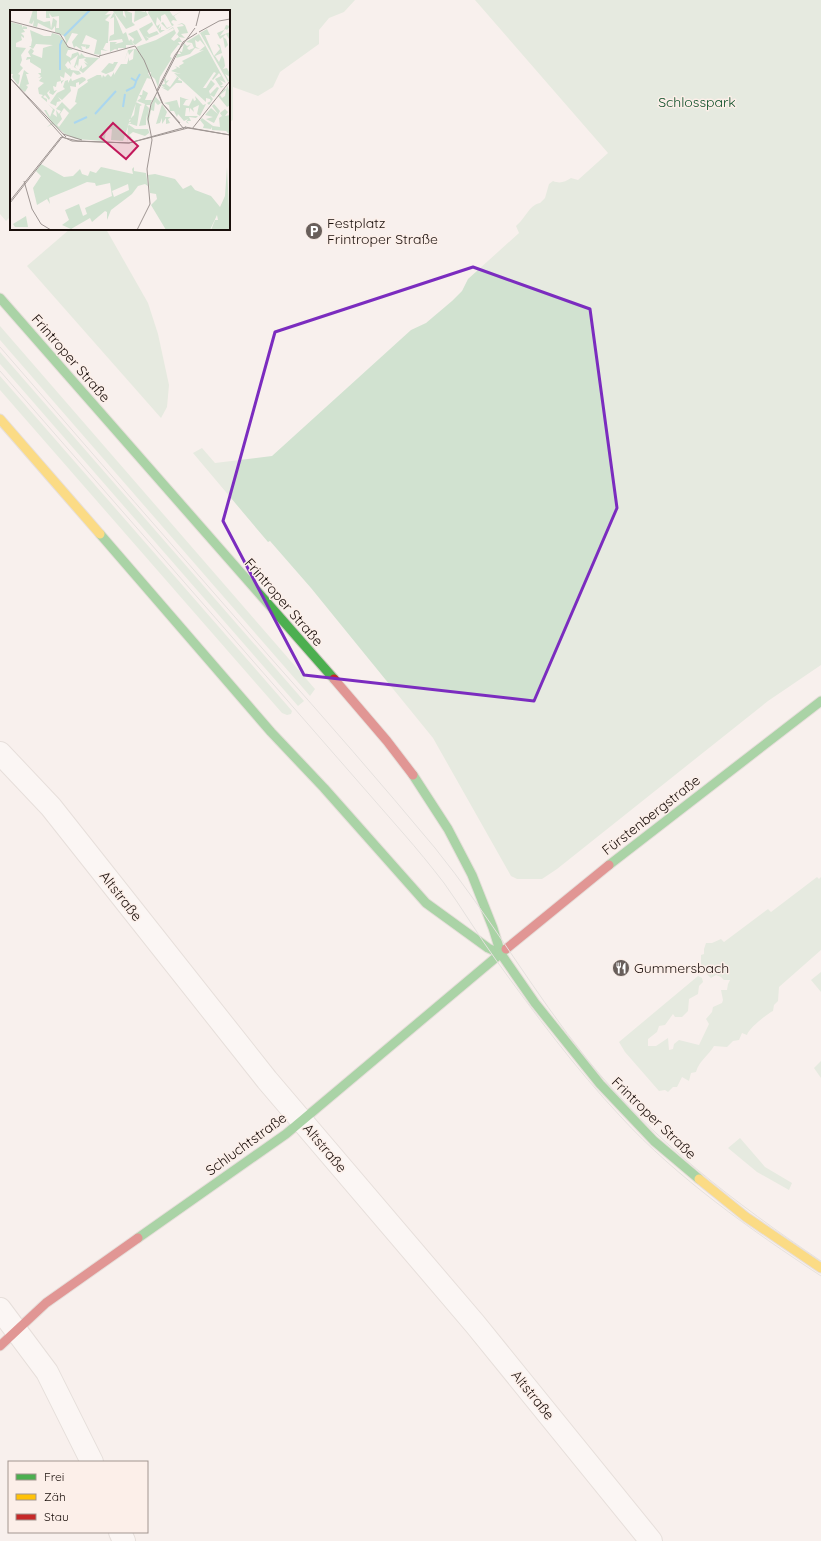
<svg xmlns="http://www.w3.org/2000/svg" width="821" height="1541" font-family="Quicksand,sans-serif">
  <rect width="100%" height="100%" fill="#f8f0ed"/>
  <!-- green -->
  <g fill="#d1e2d0">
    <path d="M 0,0 L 355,0 L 344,12 L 329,18 L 319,30 L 319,44 L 280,72 L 273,87 L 258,96 L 233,87 L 233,120 L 229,122 L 229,11 L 11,11 L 11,216 L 6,221 L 0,214 Z"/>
    <path d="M 475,0 L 821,0 L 821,665 L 768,701 L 557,869 L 542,879 L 517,879 L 511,876 L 433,738 L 311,588 L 270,541 L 268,542 L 193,453 L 202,448 L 215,463 L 272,456 L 411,330 L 426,323 L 452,301 L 462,291 L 468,279 L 519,233 L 516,226 C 525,219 529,205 540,203 L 545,198 L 549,184 L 553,181 C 560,184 565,182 571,178 L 578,180 L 608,153 Z"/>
    <path d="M 70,229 L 106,229 L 148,303 L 158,334 L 169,385 L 167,407 L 161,418 L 27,266 Z"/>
    <path d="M 0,326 L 315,689 L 310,696 L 0,340 Z"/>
    <path d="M 0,352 L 304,701 L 298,706 L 0,364 Z"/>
    <path d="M 0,376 L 286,704 L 292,711 L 291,714 L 287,715 L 282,713 L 0,390 Z"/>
    <path d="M 817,877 L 819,879 L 821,877 L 821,950 L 779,987 L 778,1001 L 774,1005 L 773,1011 C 767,1014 749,1028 747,1035 L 742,1033 L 739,1040 L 733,1041 L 727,1047 L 714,1046 C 709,1055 699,1061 696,1072 L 691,1073 L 689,1081 L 682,1077 L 677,1087 L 673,1087 L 668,1092 L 665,1090 L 659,1091 L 625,1052 L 619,1042 L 698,976 L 702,978 L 703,982 L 699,986 L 698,994 L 689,999 L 688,1011 L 682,1017 L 675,1017 L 673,1014 L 665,1025 L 659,1026 L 657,1032 L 648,1039 L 648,1046 L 656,1046 L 668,1038 L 669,1050 L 673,1049 L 674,1044 L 679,1040 L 699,1045 L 709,1024 L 706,1019 L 712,1012 L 713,1007 L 722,1003 L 723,1000 L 721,990 L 727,990 L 728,984 L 730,980 L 724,980 L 721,977 L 716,975 L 711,978 L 701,968 L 701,955 L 704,954 L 704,949 L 706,943 L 712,943 L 721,939 L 724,942 L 768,909 L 771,912 Z"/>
    <path d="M 821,972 L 821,992 L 811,980 Z"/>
    <path d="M 821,1061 L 821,1078 L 814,1068 Z"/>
    <path d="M 740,1138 L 765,1167 L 792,1183 L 789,1190 L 757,1172 L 728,1148 Z"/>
  </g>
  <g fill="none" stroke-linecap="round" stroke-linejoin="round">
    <!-- street casing -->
    <g stroke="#d2c9c5" stroke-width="24">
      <g id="street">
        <path d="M 0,753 L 51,807 L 267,1080 L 475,1324 L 651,1541"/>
        <path d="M 0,1309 L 47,1372 L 92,1462"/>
        <path d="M 120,1532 L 124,1541"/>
      </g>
    </g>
    <!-- fast casing -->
    <g stroke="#d2c9c5" stroke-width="11">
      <g id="fast">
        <path d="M 0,298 L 334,679"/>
        <path d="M 100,534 L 271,732 L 324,788 L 426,903 L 488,948 L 501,954"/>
        <path d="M 413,775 L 448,829 L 472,875 L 493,928 L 501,954 L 535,1003 L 600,1084 L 654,1141 L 699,1179"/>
        <path d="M 609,865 L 821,701"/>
        <path d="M 138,1238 L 286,1134 L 506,949"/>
      </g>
    </g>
    <!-- slow casing -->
    <g stroke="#d2c9c5" stroke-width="11">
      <g id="slow">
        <path d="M 0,419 L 100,534"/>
        <path d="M 699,1179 L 746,1217 L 821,1268"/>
      </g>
    </g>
    <!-- jam casing -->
    <g stroke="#d2c9c5" stroke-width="11">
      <g id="jam">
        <path d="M 334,679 L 387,741 L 413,775"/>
        <path d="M 506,949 L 609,865"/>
        <path d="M 0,1346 L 46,1303 L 138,1238"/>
      </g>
    </g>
    <!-- street -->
    <use href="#street" stroke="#fefdfc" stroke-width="22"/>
    <!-- fast -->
    <use href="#fast" stroke="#4caf50" stroke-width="9"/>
    <!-- slow -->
    <use href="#slow" stroke="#ffc107" stroke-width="9"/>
    <!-- jam -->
    <use href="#jam" stroke="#c62828" stroke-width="9"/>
    <!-- tram -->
    <g stroke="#d0cecd" stroke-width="1">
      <path d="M 0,347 C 89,450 179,553 269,656 C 325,719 381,783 435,848 C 490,916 533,992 587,1059 C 652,1140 735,1203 821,1261"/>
      <path d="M 0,371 L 403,833 C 417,849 431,866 444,883 C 462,908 478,935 496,960 C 535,1014 575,1068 621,1117 C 677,1178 751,1230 821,1276"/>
    </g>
  </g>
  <!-- marked area -->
  <path d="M0 0H821V1541H0ZM 473,267 L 590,309 L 617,508 L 534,701 L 304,675 L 223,521 L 275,332 Z" fill="#f8f0ed" fill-opacity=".55" fill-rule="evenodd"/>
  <path fill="none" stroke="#7b2cbf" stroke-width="3" stroke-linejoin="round" d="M 473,267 L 590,309 L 617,508 L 534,701 L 304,675 L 223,521 L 275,332 Z"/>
  <!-- icons -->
  <defs>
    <g id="parking-disc" transform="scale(0.9)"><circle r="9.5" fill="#685e5a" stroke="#fcefe9"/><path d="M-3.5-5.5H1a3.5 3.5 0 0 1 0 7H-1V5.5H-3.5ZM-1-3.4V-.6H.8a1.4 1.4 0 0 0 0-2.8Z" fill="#fff"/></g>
    <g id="restaurant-disc" transform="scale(0.9)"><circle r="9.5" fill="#685e5a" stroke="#fcefe9"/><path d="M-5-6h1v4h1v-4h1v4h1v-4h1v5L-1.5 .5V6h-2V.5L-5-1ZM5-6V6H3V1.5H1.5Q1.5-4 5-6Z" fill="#fff"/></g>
  </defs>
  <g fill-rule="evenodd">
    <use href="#parking-disc" x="314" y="231"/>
    <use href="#restaurant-disc" x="621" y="968"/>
  </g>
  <g text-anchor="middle" stroke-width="3" stroke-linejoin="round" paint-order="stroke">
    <!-- park labels -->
    <g font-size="14" fill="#0a4d25" stroke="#fcefe9">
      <text x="697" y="107">Schlosspark</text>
    </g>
    <!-- poi labels -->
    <g font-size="14" fill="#1a0f0b" stroke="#fcefe9" text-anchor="start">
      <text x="327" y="228">Festplatz<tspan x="327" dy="16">Frintroper Straße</tspan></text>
      <text x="634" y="973">Gummersbach</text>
    </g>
    <!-- street labels -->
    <g font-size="14" fill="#1a0f0b" stroke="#fcefe9">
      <text transform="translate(71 358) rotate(49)" y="5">Frintroper Straße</text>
      <text transform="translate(284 602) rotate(49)" y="5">Frintroper Straße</text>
      <text transform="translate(651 815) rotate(-38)" y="5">Fürstenbergstraße</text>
      <text transform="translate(121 896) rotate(52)" y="5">Altstraße</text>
      <text transform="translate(654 1118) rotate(44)" y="5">Frintroper Straße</text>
      <text transform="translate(246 1144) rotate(-36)" y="5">Schluchtstraße</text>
      <text transform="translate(325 1148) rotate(50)" y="5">Altstraße</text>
      <text transform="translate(533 1395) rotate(51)" y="5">Altstraße</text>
    </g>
  </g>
  <!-- overview -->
  <g transform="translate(10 10)">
    <rect width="220" height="220" fill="#f8f0ed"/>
    <path d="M 23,0 L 27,0 L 27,9 L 34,12 L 40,11 L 41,19 L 43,8 L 47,11 L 46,18 L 49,18 L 49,6 L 42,7 L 39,3 L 40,8 L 36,8 L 36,0 L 100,0 L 95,5 L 101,4 L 95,10 L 99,12 L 98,33 L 96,33 L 93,39 L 98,41 L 91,40 L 91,45 L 84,44 L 87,30 L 76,25 L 72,34 L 80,35 L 79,38 L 76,39 L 75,35 L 75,37 L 71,36 L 73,41 L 66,36 L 64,38 L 62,32 L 68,24 L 62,23 L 56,35 L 63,40 L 58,40 L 56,45 L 61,48 L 62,44 L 68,42 L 70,46 L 71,43 L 75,47 L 89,48 L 73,63 L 69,60 L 72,55 L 72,59 L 77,56 L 74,52 L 78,54 L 74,50 L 76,48 L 69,49 L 68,57 L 67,54 L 65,57 L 67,59 L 62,56 L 64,57 L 68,45 L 60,51 L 61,55 L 58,51 L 55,55 L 58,59 L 60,58 L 61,60 L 69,61 L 71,64 L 67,65 L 63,62 L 61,67 L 55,62 L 54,68 L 50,66 L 51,71 L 54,70 L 51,74 L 51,71 L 47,72 L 46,77 L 43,76 L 44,81 L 47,80 L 43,85 L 39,83 L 40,80 L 37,83 L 40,88 L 39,90 L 35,85 L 33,87 L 37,89 L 37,92 L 31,87 L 33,85 L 29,84 L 28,78 L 34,73 L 29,71 L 32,67 L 28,68 L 31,66 L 28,63 L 31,63 L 31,59 L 20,52 L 20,49 L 16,50 L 17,47 L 21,47 L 18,42 L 21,38 L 24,41 L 22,44 L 32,48 L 33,38 L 43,35 L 26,34 L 23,39 L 19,36 L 21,36 L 22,30 L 20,20 L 34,26 L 41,26 L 42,23 L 49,25 L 56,32 L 56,31 L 54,26 L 45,22 L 45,16 L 42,20 L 28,13 L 27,17 L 23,16 L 24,10 L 22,14 L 19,13 ZM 113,0 L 113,5 L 116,8 L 114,0 L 122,3 L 122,12 L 125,15 L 116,19 L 103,1 ZM 125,0 L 135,2 L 135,0 L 138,5 L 124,12 ZM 139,0 L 159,0 L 163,6 L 172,1 L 164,6 L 167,11 L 163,10 L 161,12 L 164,15 L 157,19 L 151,13 L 153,12 L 157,18 L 162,16 L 157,7 L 155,4 L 151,6 L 151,12 L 147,7 L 146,14 L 147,16 L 150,14 L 148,20 L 151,16 L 151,20 L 155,20 L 150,23 L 138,3 ZM 104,2 L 113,24 L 116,22 L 119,31 L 121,29 L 123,32 L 124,29 L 118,24 L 127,20 L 132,30 L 125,35 L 121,31 L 124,35 L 116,35 L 116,38 L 108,38 L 108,40 L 105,39 L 100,42 L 100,32 L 107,32 L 105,34 L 113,32 L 112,29 L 99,31 L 100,26 L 104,24 L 104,7 L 100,9 ZM 0,12 L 12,15 L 12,18 L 13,16 L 17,17 L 17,19 L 13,19 L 15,22 L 11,23 L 14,26 L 14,28 L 11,26 L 12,30 L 6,33 L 6,37 L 16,38 L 11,45 L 12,50 L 10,55 L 13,58 L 8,64 L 10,65 L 9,73 L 8,75 L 2,67 L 3,64 L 0,64 ZM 142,12 L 143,15 L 137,21 L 139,24 L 147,21 L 149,24 L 139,28 L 135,26 L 139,29 L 136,31 L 129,19 ZM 172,13 L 175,15 L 178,23 L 171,24 L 175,28 L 169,27 L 172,32 L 168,32 L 170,35 L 168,35 L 161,44 L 160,47 L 162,48 L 150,67 L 148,77 L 145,69 L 140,65 L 141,62 L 138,63 L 141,69 L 137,68 L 128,87 L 113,131 L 101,130 L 102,119 L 96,120 L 95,128 L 100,130 L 95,128 L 94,131 L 66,129 L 55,124 L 43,114 L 37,117 L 42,113 L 34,100 L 36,100 L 40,107 L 43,99 L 38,94 L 45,100 L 43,104 L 47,107 L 46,100 L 49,104 L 51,101 L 46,99 L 52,92 L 60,100 L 67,93 L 65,92 L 68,79 L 78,72 L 77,70 L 87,65 L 91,65 L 92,68 L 93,65 L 95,67 L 98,64 L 101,67 L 104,62 L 104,65 L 111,54 L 117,54 L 119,47 L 119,51 L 123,49 L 124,39 L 119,45 L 118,41 L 114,52 L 118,40 L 126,39 L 130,43 L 126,37 L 146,30 L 164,20 L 163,18 L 157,21 L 163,17 L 166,23 L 161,29 L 164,31 L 169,27 L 167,24 L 166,26 L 169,21 L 167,17 L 174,16 L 172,14 L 167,15 ZM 54,98 L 59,103 L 49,117 L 47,115 L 52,109 L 50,104 ZM 216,15 L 220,16 L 217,20 L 220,21 L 215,19 L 210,26 L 220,22 L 219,29 L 216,24 L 213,27 L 216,29 L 219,38 L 218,35 L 215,38 L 213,27 L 210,29 L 207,23 L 214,20 ZM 197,19 L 200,25 L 195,25 L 204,46 L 210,39 L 207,34 L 210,35 L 209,31 L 212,43 L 205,46 L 209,52 L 212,45 L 214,49 L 215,56 L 213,59 L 217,58 L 220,64 L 220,67 L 215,64 L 219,71 L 218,72 L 190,23 ZM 189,24 L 216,73 L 210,70 L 213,74 L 210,76 L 214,76 L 211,78 L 205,69 L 211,66 L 209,63 L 203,70 L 202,69 L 206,63 L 204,62 L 193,78 L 196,78 L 201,70 L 205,74 L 199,81 L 200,84 L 207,77 L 209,78 L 204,87 L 200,85 L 203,89 L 199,95 L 197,93 L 201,91 L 200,89 L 196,88 L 196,92 L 164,63 L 171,64 L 161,61 L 167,58 L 165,56 L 170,58 L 169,56 L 174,53 L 172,51 L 194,40 L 189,41 L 195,36 L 190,30 L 188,32 L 185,30 L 186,37 L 190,39 L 185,38 L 180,44 L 166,48 L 167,44 L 171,44 L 169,41 L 172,42 L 174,33 L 177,36 L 181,34 L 177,38 L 179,40 L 184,38 L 182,33 L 176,32 ZM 104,52 L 108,52 L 103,61 L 96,64 L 91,62 L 99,53 L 103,54 ZM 14,60 L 19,64 L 16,64 L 19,74 L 16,75 L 18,77 L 15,82 L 9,78 ZM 165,65 L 169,68 L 168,70 L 172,71 L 172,73 L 166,73 L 158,81 L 151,77 L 155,78 L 151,75 L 155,74 L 154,70 L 156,68 L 156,71 L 159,70 L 156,74 L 160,77 L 167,67 ZM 72,67 L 75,68 L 76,70 L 69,75 L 69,72 L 66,73 L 66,77 L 60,76 L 61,81 L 52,90 L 48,87 L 51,91 L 47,92 L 46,96 L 40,93 L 47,83 L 55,79 L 53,77 L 55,71 L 58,70 L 58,73 L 61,68 L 62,71 ZM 217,75 L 220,83 L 220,95 L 217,97 L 208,86 L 215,78 L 216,80 L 210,85 L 212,88 L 215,86 ZM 133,80 L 138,83 L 135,90 L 142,90 L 140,95 L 136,95 L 139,98 L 138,109 L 140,98 L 145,86 L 151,93 L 146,84 L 151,93 L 148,95 L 145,92 L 144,101 L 141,100 L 138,116 L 136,104 L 136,115 L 129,116 L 135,94 L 127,91 L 131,88 L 129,85 L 132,85 ZM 185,86 L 193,95 L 196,94 L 190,106 L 187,104 L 189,95 L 183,98 L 184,102 L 180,98 L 179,103 L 179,98 L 176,98 L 175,106 L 188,106 L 186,108 L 179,107 L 181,111 L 177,111 L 179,114 L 176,112 L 178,109 L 174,111 L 168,104 L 167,107 L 164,101 L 160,101 L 159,95 L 154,93 L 167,90 L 169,97 L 170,98 L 170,87 L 179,90 L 176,90 L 173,95 L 179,96 L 183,88 L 184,91 L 186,90 ZM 126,92 L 132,95 L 130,96 L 127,116 L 118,113 L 121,113 L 119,110 L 124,105 ZM 152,94 L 157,102 L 155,107 L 161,107 L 158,109 L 160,113 L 156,114 L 156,108 L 152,114 L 152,108 L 150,113 L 146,114 ZM 204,94 L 210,101 L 204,113 L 196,109 L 203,107 L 195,105 L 201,98 L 208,104 L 202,96 ZM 215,99 L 218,102 L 215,106 L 220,105 L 219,124 L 216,121 L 202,120 L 202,117 L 201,119 L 193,118 L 194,115 L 190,110 L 192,108 L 203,116 L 210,117 L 209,108 L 212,106 L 210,103 ZM 118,114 L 125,119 L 138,119 L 140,125 L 139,123 L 135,126 L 123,122 L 119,125 L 122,128 L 118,128 L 117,132 ZM 31,154 L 54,167 L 63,166 L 70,159 L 72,164 L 78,166 L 80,161 L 86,163 L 91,157 L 123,164 L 122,159 L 124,157 L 124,161 L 136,163 L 138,176 L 135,174 L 128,176 L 122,184 L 101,200 L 97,210 L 97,202 L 95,201 L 82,212 L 80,208 L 61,219 L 52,215 L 59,210 L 55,200 L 69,194 L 73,206 L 77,204 L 75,198 L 102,186 L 100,173 L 86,176 L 85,173 L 77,172 L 61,179 L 63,184 L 61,179 L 39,188 L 40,194 L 37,189 L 27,195 L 23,178 L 31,166 L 26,161 ZM 118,174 L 119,180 L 104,187 L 102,181 ZM 217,157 L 220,220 L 201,220 L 205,210 L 208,210 L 207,205 L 200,220 L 156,220 L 141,195 L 147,189 L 146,184 L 140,183 L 138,165 L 145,164 L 165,169 L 173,179 L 181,175 L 185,180 L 201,186 L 210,197 L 215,186 ZM 16,206 L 18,217 L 5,217 L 3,214 Z" fill="#d1e2d0" fill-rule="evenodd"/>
    <path fill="none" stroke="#aad6ef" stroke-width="2" d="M 54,26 L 80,0M 50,60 L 50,35 L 52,30M 121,68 L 126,71 L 130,64M 116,81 L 124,77 L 126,72M 113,97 L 115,84M 85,104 L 106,81M 64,113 L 77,107"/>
    <path fill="none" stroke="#9f9693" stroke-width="1" d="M 0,11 L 50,24 L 58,37 L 90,47M 186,16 L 190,0M 189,22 L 209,11 L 220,9M 89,46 L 125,36 L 134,50 L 152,93 L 174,119M 0,68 L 53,127 L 62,131 L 119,133 L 178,118 L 220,125M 0,68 L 56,127M 170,113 L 153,94 L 147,80 L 165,45 L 185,18M 175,117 L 220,125M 182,119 L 220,71M 53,124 L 72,130M 14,171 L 22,199 L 31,214 L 41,220M 0,191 L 51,127 L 68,131 L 119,133 L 176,117M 0,193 L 53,126M 127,220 L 140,194 L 137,159 L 142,130 L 138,109 L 141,94 L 173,32 L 187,23"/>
    <path fill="#c2185b" fill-opacity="0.15" stroke="#c2185b" stroke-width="2" d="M 103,113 L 128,136 L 116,149 L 90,127 Z"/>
    <rect width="220" height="220" fill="none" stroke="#1a0f0b" stroke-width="2"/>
  </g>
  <!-- legend -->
  <rect x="8" y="1461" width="140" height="72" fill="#fcefe9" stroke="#a29590"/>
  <rect x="16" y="1474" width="20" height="6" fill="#4caf50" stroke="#a29590"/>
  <text x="44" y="1481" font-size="12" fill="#1a0f0b">Frei</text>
  <rect x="16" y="1494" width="20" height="6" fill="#ffc107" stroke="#a29590"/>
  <text x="44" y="1501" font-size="12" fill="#1a0f0b">Zäh</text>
  <rect x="16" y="1514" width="20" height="6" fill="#c62828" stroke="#a29590"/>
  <text x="44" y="1521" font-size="12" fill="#1a0f0b">Stau</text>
</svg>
